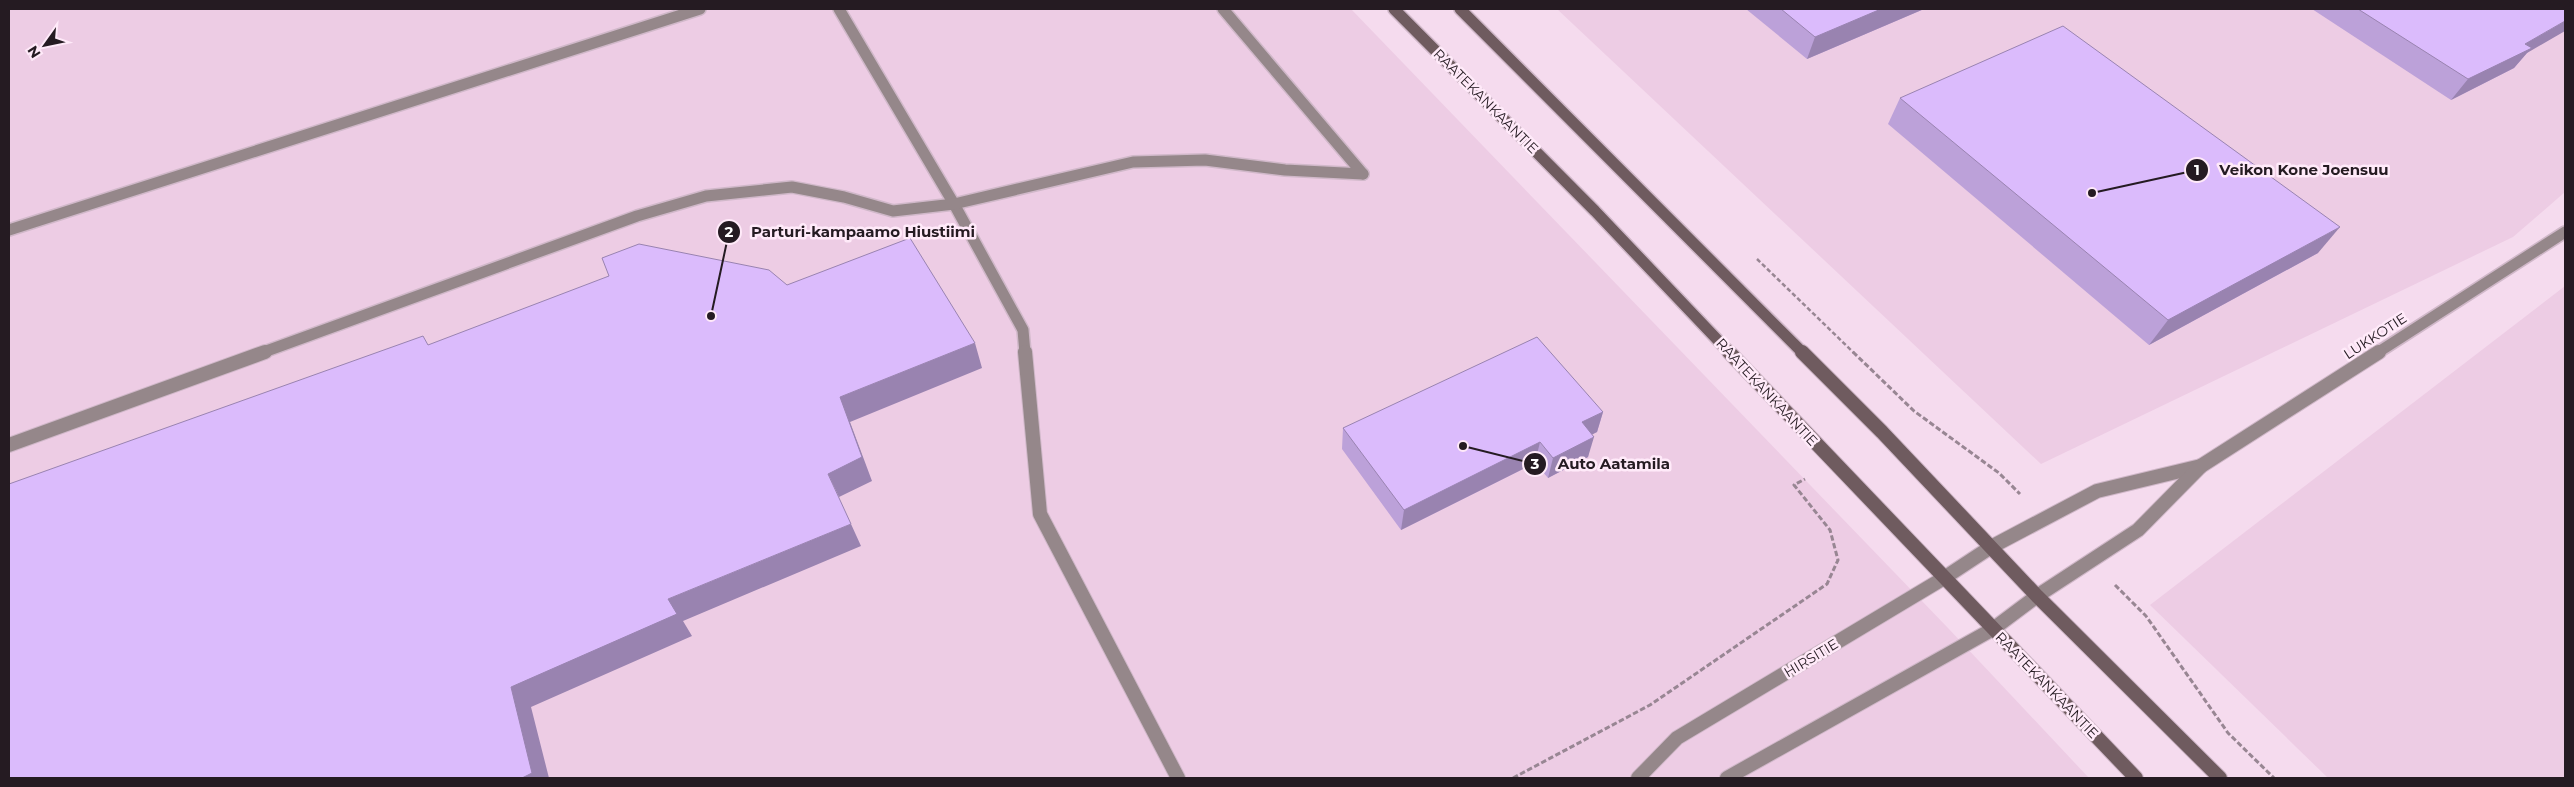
<svg xmlns="http://www.w3.org/2000/svg" width="2574" height="787" font-family="Montserrat,sans-serif">
  <rect width="100%" height="100%" fill="#f5dbee"/>
  <!-- built -->
  <g fill="#edcce4">
    <path d="M 9,9 L 1351,9 L 1948,628 L 2089,778 L 9,778 Z"/>
    <path d="M 1557,9 L 2565,9 L 2565,192 L 2513,237 L 2041,464 Z"/>
    <path d="M 2565,286 L 2565,778 L 2328,778 L 2150,605 Z"/>
  </g>
  <g fill="none" stroke-linecap="round" stroke-linejoin="round">
    <!-- lane-far1 casing -->
    <g stroke="#d0b8c9" stroke-width="14">
      <g id="lane-far1">
        <path d="M 839,9 L 954,204 L 1023,330 L 1025,353"/>
        <path d="M 1223,9 L 1363,174"/>
        <path d="M 9,230 L 700,9"/>
        <path d="M 261,353 L 637,216 L 706,196 L 792,187 L 844,197 L 893,211 L 954,204 L 1133,162 L 1205,160 L 1285,170 L 1363,174"/>
      </g>
    </g>
    <!-- lane casing -->
    <g stroke="#d0b8c9" stroke-width="16">
      <g id="lane">
        <path d="M 1025,352 L 1040,514 L 1178,778"/>
        <path d="M 9,445 L 265,352"/>
      </g>
    </g>
    <!-- street-far1 casing -->
    <g stroke="#d0b8c9" stroke-width="14">
      <path id="street-far1" d="M 2377,353 L 2565,232"/>
    </g>
    <!-- street casing -->
    <g stroke="#d0b8c9" stroke-width="16">
      <g id="street">
        <path d="M 1638,778 L 1677,738 L 1944,578 L 1991,547 L 2097,491 L 2201,466"/>
        <path d="M 1727,778 L 1993,629 L 2037,596 L 2138,530 L 2201,466 L 2379,352"/>
      </g>
    </g>
    <!-- secondary-far1 casing -->
    <g stroke="#d0b8c9" stroke-width="14">
      <g id="secondary-far1">
        <path d="M 1394,9 L 1595,211 L 1730,353"/>
        <path d="M 1460,9 L 1803,353"/>
      </g>
    </g>
    <!-- secondary casing -->
    <g stroke="#d0b8c9" stroke-width="16">
      <g id="secondary">
        <path d="M 1729,352 L 2136,778"/>
        <path d="M 1802,352 L 1882,432 L 2037,596 L 2220,778"/>
      </g>
    </g>
    <!-- path-far1 -->
    <path stroke="#988693" stroke-width="2.5" stroke-dasharray="4.5 2.5" stroke-linecap="butt" d="M 1757,259 L 1854,353"/>
    <!-- path -->
    <g stroke="#988693" stroke-width="3" stroke-dasharray="5.5 2.5" stroke-linecap="butt">
      <path d="M 1853,352 L 1914,411 L 1999,473 L 2020,494"/>
      <path d="M 2115,585 L 2146,616 L 2228,733 L 2274,778"/>
      <path d="M 1513,778 L 1650,705 L 1827,584 L 1838,560 L 1830,530 L 1794,485 L 1805,479"/>
    </g>
    <!-- lane-far1 -->
    <use href="#lane-far1" stroke="#95878a" stroke-width="11"/>
    <!-- lane -->
    <use href="#lane" stroke="#95878a" stroke-width="14"/>
    <!-- street-far1 -->
    <use href="#street-far1" stroke="#95878a" stroke-width="11"/>
    <!-- street -->
    <use href="#street" stroke="#95878a" stroke-width="14"/>
    <!-- secondary-far1 -->
    <use href="#secondary-far1" stroke="#6f5b5f" stroke-width="11"/>
    <!-- secondary -->
    <use href="#secondary" stroke="#6f5b5f" stroke-width="14"/>
  </g>
  <!-- wall -->
  <g fill="#bca1d9">
    <path d="M 1746,9 L 1924,9 L 1807,59 Z"/>
    <path d="M 2312,9 L 2565,9 L 2514,68 L 2451,100 Z"/>
    <path d="M 1900,98 L 2318,253 L 2149,345 L 1888,124 Z"/>
    <path d="M 1603,412 L 1597,432 L 1592,434 L 1588,457 L 1548,478 L 1535,463 L 1401,530 L 1342,449 L 1343,428 Z"/>
  </g>
  <!-- shaded-wall -->
  <g fill="#9983b0">
    <path d="M 1881,9 L 1924,9 L 1807,59 L 1815,37 Z"/>
    <path d="M 2565,21 L 2565,31 L 2527,53 L 2514,68 L 2451,100 L 2468,79 L 2525,44 Z"/>
    <path d="M 2340,227 L 2318,253 L 2149,345 L 2168,320 Z"/>
    <path d="M 975,343 L 982,368 L 850,422 L 872,481 L 839,497 L 828,474 L 840,397 Z"/>
    <path d="M 1603,412 L 1597,432 L 1576,443 L 1582,422 Z"/>
    <path d="M 1594,437 L 1588,457 L 1548,478 L 1553,458 Z"/>
    <path d="M 1540,442 L 1535,463 L 1401,530 L 1404,510 Z"/>
    <path d="M 851,524 L 861,546 L 683,621 L 692,636 L 531,707 L 549,778 L 522,778 L 511,687 L 668,599 Z"/>
  </g>
  <!-- building -->
  <g fill="#dbbbfc" stroke="#9983b0">
    <path d="M 1781,9 L 1881,9 L 1815,37 Z"/>
    <path d="M 2358,9 L 2565,9 L 2565,21 L 2525,44 L 2532,48 L 2468,79 Z"/>
    <path d="M 2063,26 L 2340,227 L 2168,320 L 1900,98 Z"/>
    <path d="M 910,238 L 975,343 L 840,397 L 862,457 L 828,474 L 851,524 L 668,599 L 677,614 L 511,687 L 532,773 L 522,778 L 9,778 L 9,484 L 423,336 L 428,345 L 609,276 L 602,258 L 639,244 L 769,270 L 787,285 Z"/>
    <path d="M 1537,337 L 1603,412 L 1582,422 L 1594,437 L 1553,458 L 1540,442 L 1404,510 L 1343,428 Z"/>
  </g>
  <g text-anchor="middle" stroke-width="5" stroke-linejoin="round" paint-order="stroke">
    <!-- street labels -->
    <g font-size="14" fill="#251b22" stroke="#ffeaf9">
      <text transform="translate(1486 101) rotate(45)" y="5">RAATEKANKAANTIE</text>
      <text transform="translate(2375 336) rotate(-33)" y="5">LUKKOTIE</text>
      <text transform="translate(1767 392) rotate(47)" y="5">RAATEKANKAANTIE</text>
      <text transform="translate(1811 658) rotate(-31)" y="5">HIRSITIE</text>
      <text transform="translate(2047 685) rotate(46)" y="5">RAATEKANKAANTIE</text>
    </g>
  </g>
  <!-- callouts -->
  <path fill="none" stroke="#251b22" stroke-width="2" d="M2092 193L2197 170M711 316L729 232M1463 446L1535 464"/>
  <g fill="#251b22" stroke="#ffeaf9" stroke-width="2">
    <circle cx="2092" cy="193" r="5"/>
    <circle cx="711" cy="316" r="5"/>
    <circle cx="1463" cy="446" r="5"/>
    <circle cx="2197" cy="170" r="12"/>
    <circle cx="729" cy="232" r="12"/>
    <circle cx="1535" cy="464" r="12"/>
  </g>
  <g font-size="15" text-anchor="middle" font-weight="bold" fill="#fff">
    <text x="2197" y="175">1</text>
    <text x="729" y="237">2</text>
    <text x="1535" y="469">3</text>
  </g>
  <g font-size="15" text-anchor="middle" font-weight="bold" fill="#251b22" stroke="#ffeaf9" stroke-width="5" stroke-linejoin="round" paint-order="stroke">
    <text x="2304" y="175">Veikon Kone Joensuu</text>
    <text x="863" y="237">Parturi-kampaamo Hiustiimi</text>
    <text x="1614" y="469">Auto Aatamila</text>
  </g>
  <!-- border -->
  <rect width="2574" height="787" fill="none" stroke="#251b22" stroke-width="20"/>
  <!-- north arrow -->
  <g transform="translate(45 45) rotate(237)" stroke="#ffeaf9" stroke-width="4" paint-order="stroke">
  <path d="M0-4L9 19L0 12L-9 19Z" fill="#251b22"/>
  <text y="-8" font-size="14" font-weight="bold" text-anchor="middle" fill="#251b22">N</text>
  </g>
</svg>
